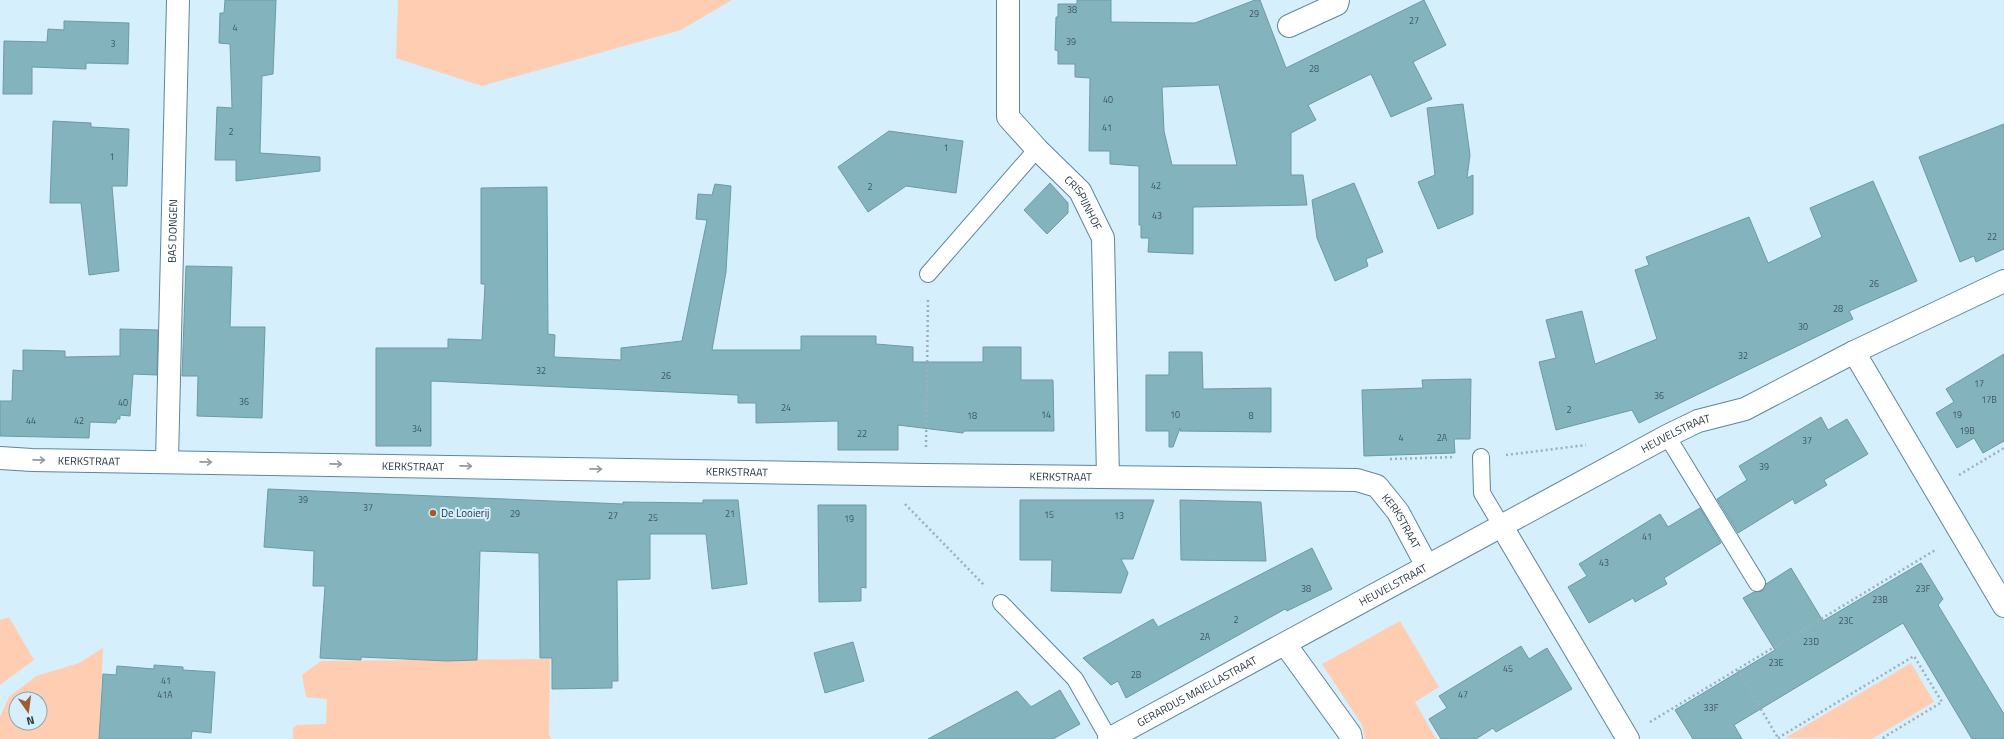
<svg xmlns="http://www.w3.org/2000/svg" width="2004" height="739" font-family="'Titillium Web',sans-serif">
  <rect width="100%" height="100%" fill="#d6effd"/>
  <!-- green -->
  <g fill="#ffceb2" fill-rule="evenodd">
    <path d="M 398,0 L 732,0 L 681,30 L 482,86 L 396,58 Z"/>
    <path d="M 9,617 L 34,660 L 0,685 L 0,620 Z"/>
    <path d="M 1400,621 L 1439,687 L 1415,702 L 1436,739 L 1365,739 L 1362,725 L 1322,664 Z"/>
    <path d="M 103,648 L 100,718 L 113,720 L 136,739 L 0,739 L 0,717 L 9,697 L 36,676 L 79,663 ZM 16,699 L 40,699 L 40,723 L 16,723 Z"/>
    <path d="M 550,659 L 549,735 L 551,739 L 293,739 L 293,728 L 297,725 L 326,724 L 327,699 L 306,697 L 302,675 L 321,661 Z"/>
    <path d="M 1911,663 L 1934,702 L 1872,739 L 1785,738 Z"/>
  </g>
  <!-- building -->
  <g fill="#83b4be" stroke="#6a9ba4" fill-rule="evenodd">
    <path d="M 225,0 L 276,0 L 273,74 L 262,76 L 260,153 L 320,157 L 320,171 L 236,181 L 236,160 L 215,160 L 217,107 L 232,108 L 230,44 L 219,43 L 220,13 L 224,13 Z"/>
    <path d="M 1077,0 L 1111,0 L 1111,22 L 1195,23 L 1255,0 L 1260,0 L 1286,68 L 1424,0 L 1446,45 L 1413,62 L 1432,99 L 1391,117 L 1371,74 L 1308,105 L 1316,120 L 1291,133 L 1291,175 L 1303,175 L 1307,205 L 1193,207 L 1193,254 L 1148,252 L 1149,238 L 1141,238 L 1141,225 L 1139,225 L 1139,166 L 1110,164 L 1110,151 L 1089,151 L 1090,78 L 1075,77 L 1075,64 L 1058,64 L 1058,51 L 1055,50 L 1056,17 L 1058,17 L 1058,4 L 1077,4 ZM 1219,85 L 1237,165 L 1172,165 L 1164,131 L 1162,87 Z"/>
    <path d="M 64,21 L 129,23 L 128,64 L 86,63 L 86,69 L 32,67 L 32,94 L 3,94 L 4,41 L 47,42 L 48,29 L 64,30 Z"/>
    <path d="M 1463,104 L 1470,155 L 1467,178 L 1473,175 L 1473,214 L 1438,229 L 1418,182 L 1435,175 L 1427,108 Z"/>
    <path d="M 53,121 L 91,123 L 91,127 L 129,129 L 127,186 L 112,186 L 119,271 L 89,275 L 81,203 L 50,203 Z"/>
    <path d="M 2004,124 L 2004,249 L 1976,262 L 1974,256 L 1960,262 L 1919,157 Z"/>
    <path d="M 889,131 L 963,141 L 956,193 L 906,186 L 868,212 L 838,167 Z"/>
    <path d="M 1873,181 L 1917,281 L 1849,311 L 1853,319 L 1639,423 L 1632,410 L 1556,430 L 1539,362 L 1556,358 L 1546,320 L 1582,311 L 1595,364 L 1657,339 L 1635,270 L 1649,265 L 1646,257 L 1749,217 L 1768,263 L 1822,237 L 1810,208 Z"/>
    <path d="M 1050,183 L 1068,203 L 1068,213 L 1047,234 L 1024,210 Z"/>
    <path d="M 1354,183 L 1383,252 L 1366,259 L 1368,266 L 1335,281 L 1317,238 L 1312,200 Z"/>
    <path d="M 715,184 L 731,186 L 726,272 L 712,350 L 801,350 L 801,336 L 876,336 L 876,344 L 913,347 L 913,362 L 983,362 L 983,347 L 1021,347 L 1021,380 L 1053,380 L 1054,431 L 964,431 L 963,433 L 898,425 L 898,450 L 838,450 L 838,421 L 756,423 L 756,403 L 738,403 L 738,395 L 431,381 L 431,446 L 376,446 L 376,348 L 448,348 L 448,339 L 482,340 L 485,284 L 481,284 L 481,188 L 547,187 L 548,334 L 555,335 L 554,357 L 621,360 L 621,348 L 682,341 L 707,220 L 696,219 L 698,194 L 712,195 Z"/>
    <path d="M 186,266 L 232,267 L 230,327 L 265,327 L 262,418 L 197,416 L 198,376 L 182,376 Z"/>
    <path d="M 120,329 L 158,330 L 157,375 L 133,374 L 130,416 L 120,415 L 120,419 L 117,419 L 116,423 L 90,422 L 89,438 L 0,436 L 0,401 L 12,401 L 13,370 L 23,371 L 23,350 L 65,351 L 65,357 L 120,356 Z"/>
    <path d="M 1169,352 L 1202,352 L 1203,389 L 1271,388 L 1271,432 L 1180,431 L 1180,428 L 1173,447 L 1169,447 L 1169,431 L 1146,431 L 1146,375 L 1169,375 Z"/>
    <path d="M 2004,354 L 2004,441 L 1983,453 L 1974,438 L 1957,448 L 1936,413 L 1954,402 L 1946,389 Z"/>
    <path d="M 1471,379 L 1470,439 L 1454,439 L 1455,453 L 1364,456 L 1362,390 L 1423,388 L 1422,380 Z"/>
    <path d="M 1821,417 L 1828,430 L 1847,419 L 1868,454 L 1824,480 L 1827,485 L 1795,504 L 1793,499 L 1738,533 L 1717,499 L 1747,480 L 1739,466 Z"/>
    <path d="M 268,489 L 623,504 L 623,502 L 703,503 L 703,500 L 738,500 L 747,584 L 712,589 L 706,534 L 650,534 L 650,579 L 617,580 L 618,681 L 612,681 L 612,688 L 552,689 L 552,658 L 540,658 L 539,553 L 480,551 L 477,660 L 447,661 L 361,657 L 361,660 L 320,658 L 325,586 L 313,586 L 314,551 L 264,547 Z"/>
    <path d="M 1020,500 L 1154,500 L 1133,559 L 1121,559 L 1128,573 L 1121,593 L 1051,591 L 1052,560 L 1020,560 Z"/>
    <path d="M 1180,500 L 1261,502 L 1266,561 L 1181,560 Z"/>
    <path d="M 818,505 L 866,505 L 866,588 L 861,587 L 861,601 L 819,602 Z"/>
    <path d="M 1700,508 L 1721,543 L 1664,578 L 1667,584 L 1635,602 L 1633,598 L 1589,623 L 1568,587 L 1587,576 L 1579,564 L 1660,514 L 1668,527 Z"/>
    <path d="M 1312,548 L 1332,589 L 1287,611 L 1285,609 L 1126,698 L 1118,681 L 1111,685 L 1083,658 L 1153,619 L 1158,627 Z"/>
    <path d="M 1921,563 L 1943,599 L 1938,605 L 2004,714 L 2004,739 L 1972,739 L 1903,623 L 1734,725 L 1742,739 L 1693,739 L 1675,710 L 1775,650 L 1743,598 L 1754,592 L 1762,591 L 1766,584 L 1791,568 L 1823,621 Z"/>
    <path d="M 853,642 L 864,681 L 825,693 L 814,653 Z"/>
    <path d="M 1521,646 L 1529,659 L 1547,648 L 1572,689 L 1496,732 L 1493,728 L 1476,739 L 1441,739 L 1429,719 L 1447,708 L 1439,696 Z"/>
    <path d="M 154,665 L 183,667 L 183,670 L 215,672 L 211,733 L 192,731 L 191,739 L 99,739 L 103,674 L 116,675 L 117,666 L 154,669 Z"/>
    <path d="M 1060,690 L 1080,724 L 1053,739 L 928,739 L 1017,691 L 1031,707 Z"/>
  </g>
  <g fill="none" stroke-linecap="round" stroke-linejoin="round">
    <!-- service casing -->
    <g stroke="#5e869a" stroke-width="18">
      <g id="service">
        <path d="M 928,274 L 1037,149"/>
        <path d="M 1667,436 L 1757,583"/>
        <path d="M 1481,457 L 1482,493 L 1501,525"/>
        <path d="M 1001,603 L 1075,679 L 1109,739"/>
      </g>
    </g>
    <!-- minor casing -->
    <g stroke="#5e869a" stroke-width="24">
      <g id="minor">
        <path id="s1" d="M 1008,0 L 1008,117 L 1037,149 L 1080,191 L 1103,238 L 1108,477"/>
        <path d="M 1289,26 L 1337,4 L 1338,0"/>
        <path d="M 1854,352 L 2004,606"/>
        <path id="s2" d="M 0,458 L 32,460 L 925,475 L 1357,480 L 1377,486 L 1398,512 L 1427,566"/>
        <path id="s3" d="M 167,461 L 178,0"/>
        <path d="M 1501,525 L 1628,739"/>
        <path d="M 1285,644 L 1350,734 L 1351,739"/>
        <path id="s4" d="M 1109,739 L 1667,436 L 1698,421 L 1745,409 L 1854,352 L 2004,281"/>
      </g>
    </g>
    <!-- path -->
    <g stroke="#99b0bc" stroke-width="2.5" stroke-dasharray="2 3" stroke-linecap="butt">
      <path d="M 926,447 L 928,300"/>
      <path d="M 1506,455 L 1586,445"/>
      <path d="M 1390,459 L 1455,457"/>
      <path d="M 1959,475 L 2004,448"/>
      <path d="M 905,504 L 984,585"/>
      <path d="M 1738,670 L 1778,738"/>
      <path d="M 1650,722 L 1937,549"/>
      <path d="M 1778,738 L 1914,656 L 1942,702 L 1881,739"/>
    </g>
    <!-- service -->
    <use href="#service" stroke="#fff" stroke-width="16"/>
    <!-- minor -->
    <use href="#minor" stroke="#fff" stroke-width="22"/>
  </g>
  <!-- one-way arrows -->
  <defs><path id="oneway-shaft" d="M-6 0H5M1.5-3L5.5 0L1.5 3" fill="none" stroke-width="1.6" stroke-linecap="round" stroke-linejoin="round"/></defs>
  <g stroke="#929ba0">
    <use href="#oneway-shaft" transform="translate(39 460) rotate(1)"/>
    <use href="#oneway-shaft" transform="translate(206 462) rotate(1)"/>
    <use href="#oneway-shaft" transform="translate(336 464) rotate(1)"/>
    <use href="#oneway-shaft" transform="translate(466 466) rotate(1)"/>
    <use href="#oneway-shaft" transform="translate(596 469) rotate(1)"/>
  </g>
  <!-- markers -->
  <circle fill="#a05b2e" stroke="#d6effd" stroke-width="1.5" cx="433" cy="513" r="4"/>
  <g text-anchor="middle" stroke-width="4" stroke-linejoin="round" paint-order="stroke">
    <!-- number labels -->
    <g font-size="9" fill="#3d5660">
      <text x="1072" y="13">38</text>
      <text x="1254" y="17">29</text>
      <text x="1414" y="24">27</text>
      <text x="235" y="31">4</text>
      <text x="1071" y="45">39</text>
      <text x="113" y="47">3</text>
      <text x="1314" y="72">28</text>
      <text x="1108" y="103">40</text>
      <text x="1107" y="131">41</text>
      <text x="231" y="135">2</text>
      <text x="946" y="151">1</text>
      <text x="112" y="160">1</text>
      <text x="1156" y="189">42</text>
      <text x="870" y="190">2</text>
      <text x="1157" y="219">43</text>
      <text x="1992" y="240">22</text>
      <text x="1874" y="287">26</text>
      <text x="1838" y="312">28</text>
      <text x="1803" y="330">30</text>
      <text x="1743" y="359">32</text>
      <text x="541" y="374">32</text>
      <text x="666" y="379">26</text>
      <text x="1979" y="387">17</text>
      <text x="1659" y="399">36</text>
      <text x="1989" y="403">17B</text>
      <text x="244" y="405">36</text>
      <text x="123" y="406">40</text>
      <text x="786" y="411">24</text>
      <text x="1569" y="413">2</text>
      <text x="1046" y="418">14</text>
      <text x="1175" y="418">10</text>
      <text x="1957" y="418">19</text>
      <text x="972" y="419">18</text>
      <text x="1251" y="419">8</text>
      <text x="31" y="424">44</text>
      <text x="79" y="424">42</text>
      <text x="417" y="432">34</text>
      <text x="1967" y="434">19B</text>
      <text x="862" y="437">22</text>
      <text x="1401" y="441">4</text>
      <text x="1442" y="441">2A</text>
      <text x="1807" y="444">37</text>
      <text x="1764" y="470">39</text>
      <text x="303" y="503">39</text>
      <text x="368" y="511">37</text>
      <text x="515" y="517">29</text>
      <text x="730" y="517">21</text>
      <text x="1049" y="518">15</text>
      <text x="613" y="519">27</text>
      <text x="1119" y="519">13</text>
      <text x="653" y="521">25</text>
      <text x="849" y="522">19</text>
      <text x="1647" y="540">41</text>
      <text x="1604" y="566">43</text>
      <text x="1306" y="592">38</text>
      <text x="1923" y="592">23F</text>
      <text x="1880" y="603">23B</text>
      <text x="1236" y="623">2</text>
      <text x="1846" y="624">23C</text>
      <text x="1205" y="640">2A</text>
      <text x="1811" y="645">23D</text>
      <text x="1776" y="666">23E</text>
      <text x="1508" y="672">45</text>
      <text x="1136" y="678">2B</text>
      <text x="166" y="684">41</text>
      <text x="165" y="698">41A</text>
      <text x="1463" y="698">47</text>
      <text x="1711" y="711">33F</text>
    </g>
    <!-- street labels -->
    <g font-size="11" fill="#263740" stroke="#d6effd">
      <text dy="4" stroke="none"><textPath href="#s1" startOffset="232">CRISPIJNHOF</textPath></text>
      <text dy="4" stroke="none"><textPath href="#s3" startOffset="230">BAS DONGEN</textPath></text>
      <text dy="4" stroke="none"><textPath href="#s4" startOffset="644">HEUVELSTRAAT</textPath></text>
      <text dy="4" stroke="none"><textPath href="#s2" startOffset="89">KERKSTRAAT</textPath></text>
      <text dy="4" stroke="none"><textPath href="#s2" startOffset="413">KERKSTRAAT</textPath></text>
      <text dy="4" stroke="none"><textPath href="#s2" startOffset="737">KERKSTRAAT</textPath></text>
      <text dy="4" stroke="none"><textPath href="#s2" startOffset="1061">KERKSTRAAT</textPath></text>
      <text dy="4" stroke="none"><textPath href="#s2" startOffset="1421">KERKSTRAAT</textPath></text>
      <text dy="4" stroke="none"><textPath href="#s4" startOffset="323">HEUVELSTRAAT</textPath></text>
      <text dy="4" stroke="none"><textPath href="#s4" startOffset="100">GERARDUS MAJELLASTRAAT</textPath></text>
    </g>
    <!-- poi labels -->
    <g font-size="11" fill="#263740" stroke="#d6effd" text-anchor="start">
      <text x="441" y="517">De Looierij</text>
    </g>
  </g>
  <!-- north arrow -->
  <g transform="translate(28 711) rotate(166)"><circle r="19" fill="#d6effd" stroke="#90a5b1"/>
  <path d="M0-3L7 15L0 10L-7 15Z" fill="#a05b2e"/>
  <text y="-6" font-size="11" font-weight="bold" text-anchor="middle" fill="#263740">N</text>
  </g>
</svg>
